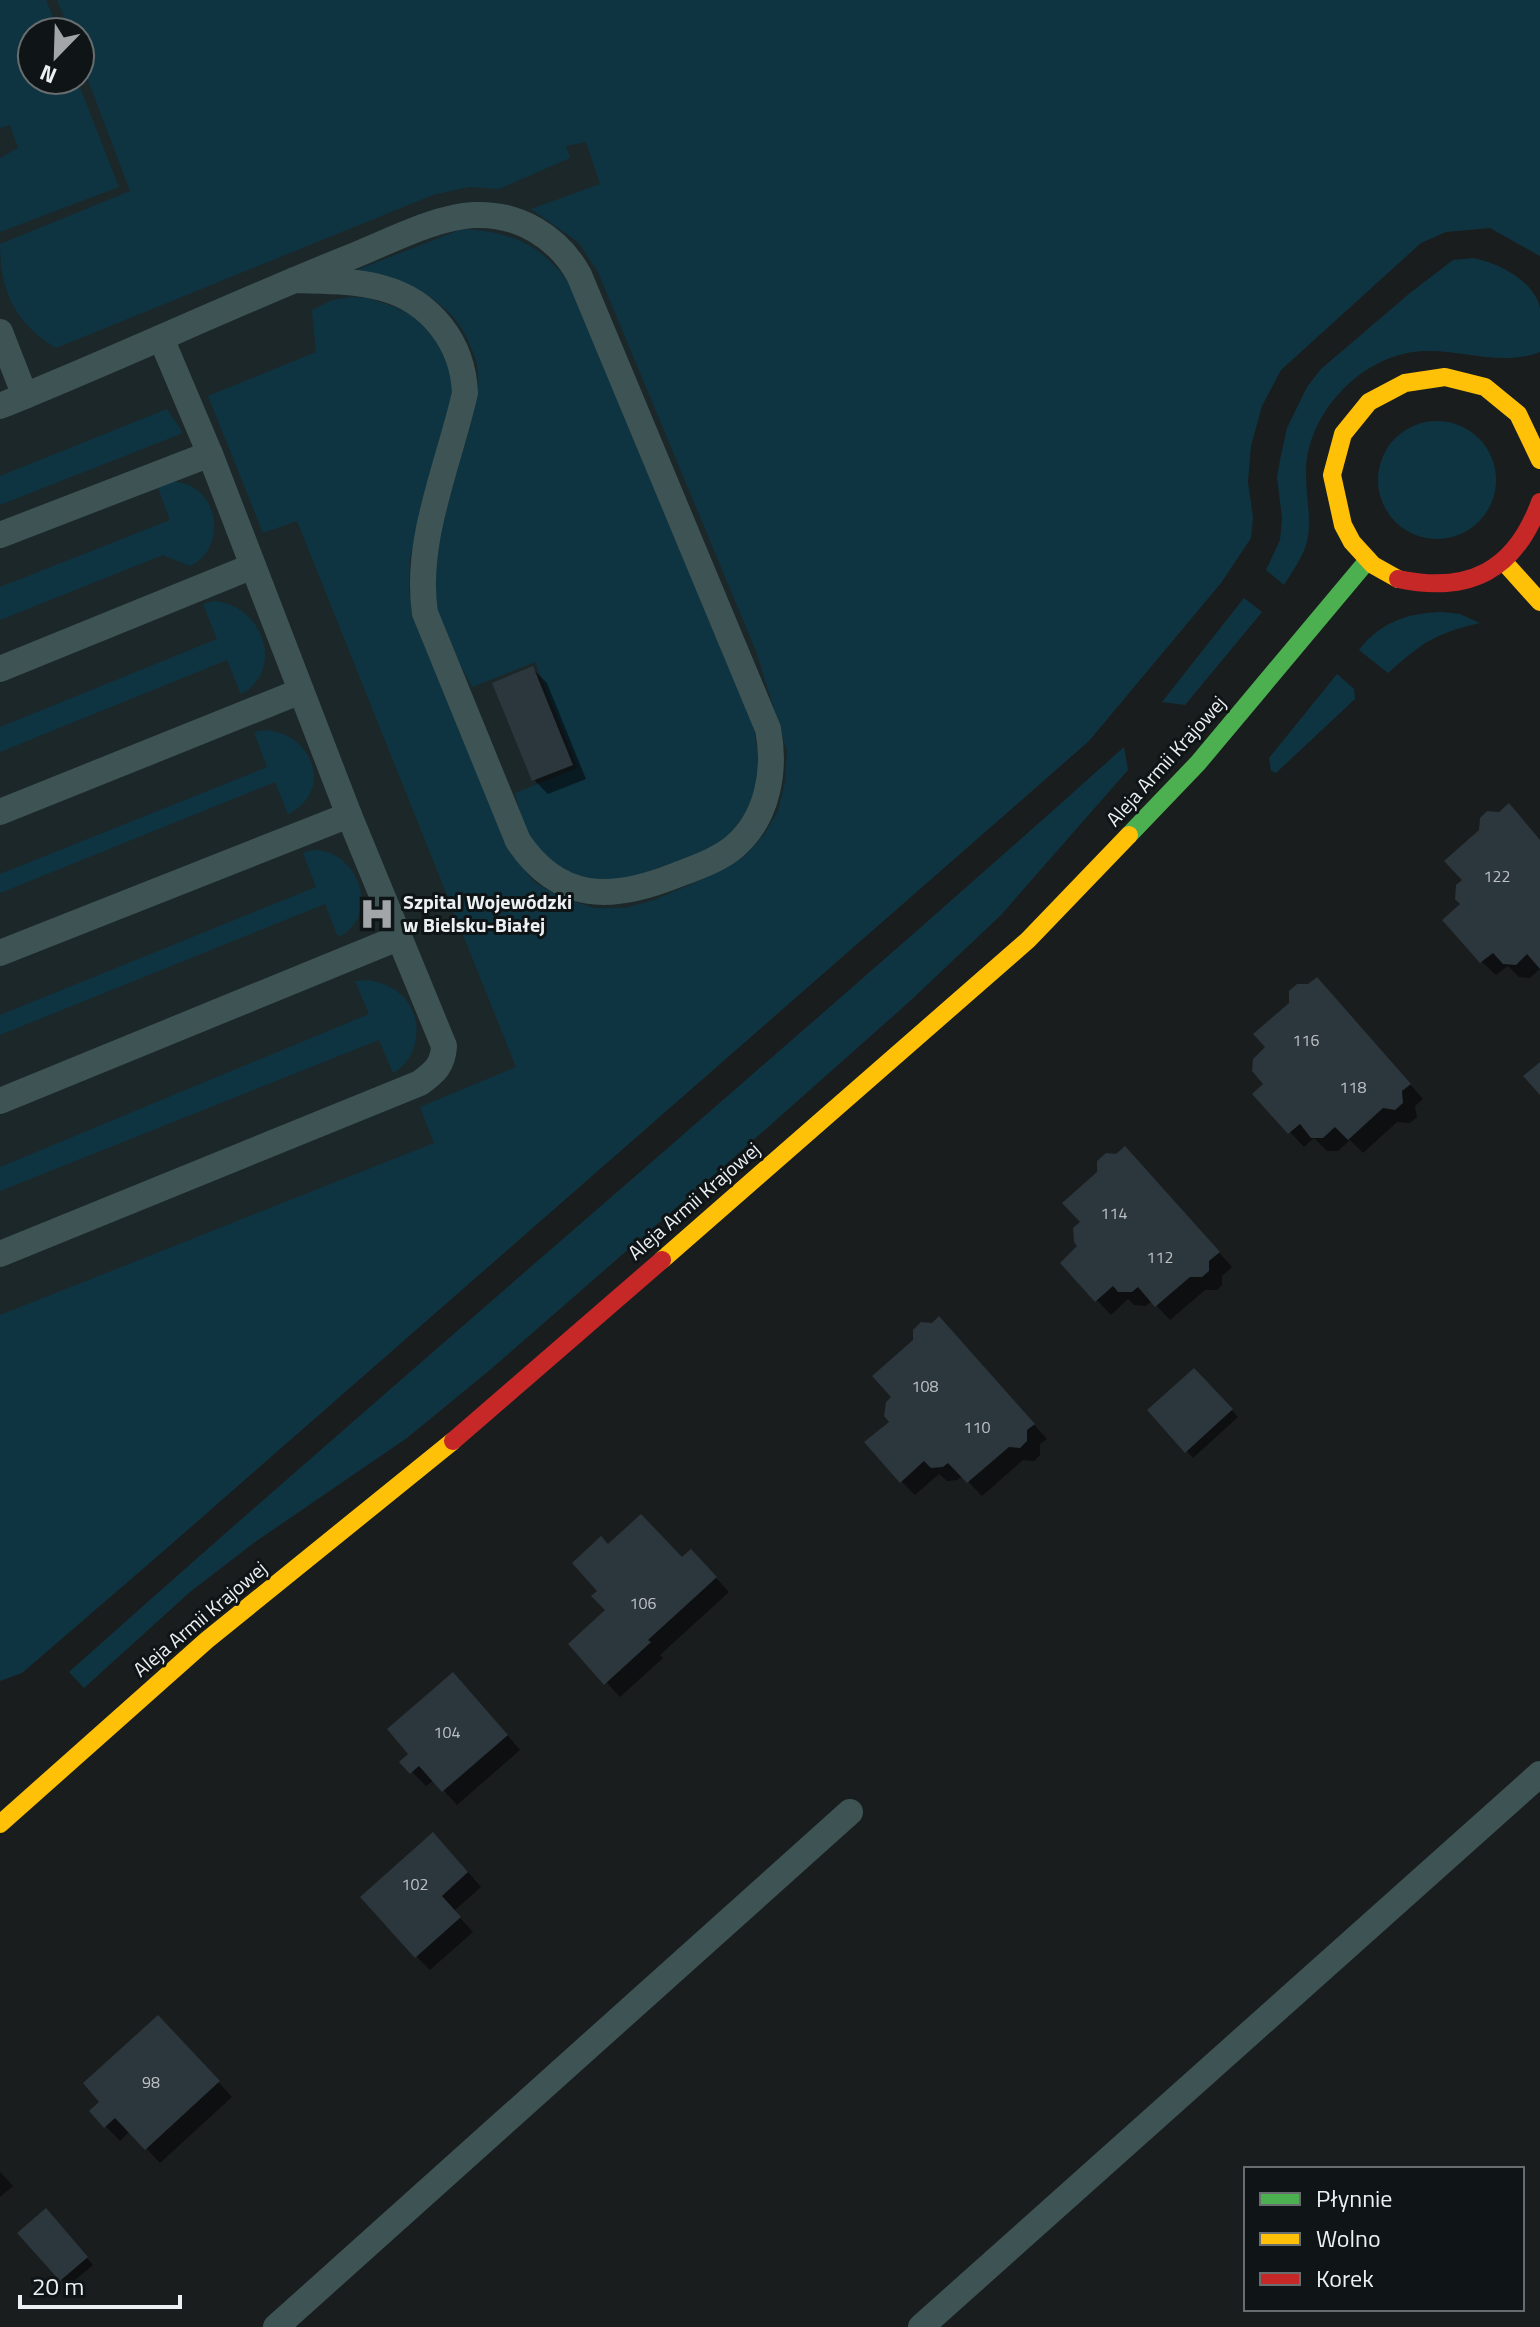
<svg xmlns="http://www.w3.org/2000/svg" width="1540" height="2327" font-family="'Titillium Web',sans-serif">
  <rect width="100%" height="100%" fill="#1a1d1e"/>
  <!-- built -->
  <path fill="#1c272a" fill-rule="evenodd" d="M 0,0 L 552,0 L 925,762 L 0,1589 ZM 32,32 L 80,32 L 80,80 L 32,80 Z"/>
  <!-- green -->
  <g fill="#0f3441">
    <path d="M 0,0 L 46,0 L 59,32 L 32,32 L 32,80 L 77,80 L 119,187 L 0,232 L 0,158 L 18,148 L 10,125 L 0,128 Z"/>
    <path d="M 57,0 L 1540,0 L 1540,256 L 1490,228 L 1446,232 L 1421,243 L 1281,370 L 1262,406 L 1251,446 L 1248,482 L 1253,517 L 1251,538 L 1221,583 L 1089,741 L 159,1555 L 22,1673 L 0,1681 L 0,1315 L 434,1143 L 420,1107 L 516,1067 L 297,521 L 263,533 L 208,396 L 316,352 L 312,310 L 332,300 L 351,297 L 368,298 L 395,307 L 418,319 L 449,357 L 456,391 L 410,558 L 409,590 L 414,620 L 511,852 L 534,882 L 563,898 L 594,908 L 625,908 L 654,900 L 701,880 L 744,857 L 765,833 L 778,811 L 785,783 L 787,751 L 756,651 L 598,272 L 578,242 L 531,209 L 600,184 L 586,142 L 566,146 L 570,158 L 499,189 L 469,187 L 433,195 L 56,348 C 15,323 0,291 0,244 L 130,191 L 80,59 L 80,32 L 70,32 Z"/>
    <path d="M 462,229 C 513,232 540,244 571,285 L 750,713 C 764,761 761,815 715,845 C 700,855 680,860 663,866 C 652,870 640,876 629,879 C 591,887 547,869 529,834 C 522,822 519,806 515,793 L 578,768 L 535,662 L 472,687 C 458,658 433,624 433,592 C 432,539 453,487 467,437 C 473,417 480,392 478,371 C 477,359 471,347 466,336 C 444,293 398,280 354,271 Z"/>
    <path d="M 1473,258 C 1498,263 1534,280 1540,308 C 1540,322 1540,338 1540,352 C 1496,369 1452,344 1407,353 C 1353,364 1305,419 1306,475 C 1306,498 1312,519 1307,542 C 1303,557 1292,572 1284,585 L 1266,570 L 1280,540 L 1282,518 L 1277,477 L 1281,455 L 1287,428 L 1307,387 L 1321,369 L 1410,293 L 1453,260 Z"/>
    <path d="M 167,409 L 183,433 L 0,505 L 0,476 Z"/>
    <circle cx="1437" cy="480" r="59"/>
    <path d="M 170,481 C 178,482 187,483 194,488 C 223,506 220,553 190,566 L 163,555 L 0,620 L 0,587 L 170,520 L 157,485 Z"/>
    <path d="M 1244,598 L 1262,612 L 1185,705 L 1162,702 Z"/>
    <path d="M 213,601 C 263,604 286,670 241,694 L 227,660 L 0,752 L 0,727 L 217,639 L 203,604 Z"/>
    <path d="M 1442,612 L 1460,614 L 1480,623 C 1434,634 1423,642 1388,673 L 1359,650 C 1380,622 1408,613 1442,612 Z"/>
    <path d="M 1337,674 L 1354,689 L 1355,699 L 1276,773 L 1271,771 L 1269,758 Z"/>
    <path d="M 265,730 C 314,733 334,792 288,814 L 275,782 L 0,893 L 0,874 L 267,767 L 254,732 Z"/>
    <path d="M 1124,747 L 1128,770 L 1001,915 L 909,1002 L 732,1159 L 491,1369 L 407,1438 L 255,1542 L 190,1592 L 84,1688 L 69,1672 C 418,1360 776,1059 1124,747 Z"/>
    <path d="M 313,850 C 359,849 382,917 338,937 L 325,904 L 0,1035 L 0,1015 L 316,887 L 303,853 Z"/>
    <path d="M 368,980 C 378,982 389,985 398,992 C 425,1013 422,1057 393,1073 L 379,1040 L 0,1191 L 0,1167 L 369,1014 L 355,981 Z"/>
  </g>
  <!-- shadow -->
  <g fill="#0007">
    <path d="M 533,669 L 547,683 L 586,779 L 548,794 L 534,780 Z"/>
    <path d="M 1540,840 L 1540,969 L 1530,978 L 1519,977 L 1508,966 L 1496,975 L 1482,962 Z"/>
    <path d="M 1330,993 L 1423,1099 L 1415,1106 L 1417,1117 L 1410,1123 L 1397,1122 L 1363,1153 L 1350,1140 L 1338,1151 L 1327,1151 L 1314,1138 L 1304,1147 L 1255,1094 L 1266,1084 Z"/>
    <path d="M 1139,1163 L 1232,1267 L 1222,1276 L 1222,1285 L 1217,1290 L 1205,1290 L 1170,1320 L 1152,1301 L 1146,1306 L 1134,1305 L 1128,1299 L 1111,1315 L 1062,1263 L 1080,1246 Z"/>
    <path d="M 953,1333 L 1047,1439 L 1040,1444 L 1040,1455 L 1034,1461 L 1023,1460 L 982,1496 L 963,1476 L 957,1480 L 947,1481 L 939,1474 L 915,1495 L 901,1481 L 891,1422 Z"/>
    <path d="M 1194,1370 L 1238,1417 L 1193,1458 L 1150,1410 Z"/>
    <path d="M 609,1547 L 705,1566 L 729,1592 L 660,1655 L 663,1658 L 620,1697 L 571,1644 L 608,1610 L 600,1591 Z"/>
    <path d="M 467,1688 L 520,1750 L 457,1805 L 434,1780 L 426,1786 L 402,1762 Z"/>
    <path d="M 447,1848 L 481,1887 L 454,1911 L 473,1932 L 430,1970 L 416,1956 Z"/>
    <path d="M 172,2031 L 232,2097 L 160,2163 L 130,2131 L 120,2141 L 91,2111 Z"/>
    <path d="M 0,2172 L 13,2186 L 0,2197 Z"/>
    <path d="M 52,2217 L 93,2265 L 68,2286 L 61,2280 Z"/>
  </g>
  <!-- building -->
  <g fill="#2c363d">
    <path d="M 533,666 L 573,765 L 532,781 L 492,683 Z"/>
    <path d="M 1509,803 L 1540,840 L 1540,969 L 1527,954 L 1516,965 L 1503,964 L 1493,953 L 1480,963 L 1442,920 L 1460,904 L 1455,899 L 1456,885 L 1462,880 L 1444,861 L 1479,830 L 1480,818 L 1487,811 L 1499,812 Z"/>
    <path d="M 1317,977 L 1411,1084 L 1402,1091 L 1403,1103 L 1395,1110 L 1383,1108 L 1348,1140 L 1335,1127 L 1323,1138 L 1311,1138 L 1300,1124 L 1288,1134 L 1252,1094 L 1263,1084 L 1252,1071 L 1253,1059 L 1265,1047 L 1253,1034 L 1289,1003 L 1289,991 L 1297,984 L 1308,984 Z"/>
    <path d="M 1540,1062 L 1540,1095 L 1523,1076 Z"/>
    <path d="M 1125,1146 L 1220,1252 L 1209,1261 L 1209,1271 L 1202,1277 L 1190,1277 L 1155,1307 L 1138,1287 L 1132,1292 L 1118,1292 L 1113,1286 L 1095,1302 L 1060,1263 L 1077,1246 L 1074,1242 L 1073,1228 L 1080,1222 L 1062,1203 L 1097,1172 L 1097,1161 L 1106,1153 L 1116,1154 Z"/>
    <path d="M 939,1316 L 1035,1424 L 1027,1430 L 1027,1441 L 1020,1448 L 1009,1447 L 967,1483 L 948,1463 L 943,1467 L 931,1468 L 924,1461 L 900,1483 L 864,1442 L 889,1422 L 884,1416 L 886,1402 L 891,1397 L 872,1376 L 913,1340 L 913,1330 L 921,1322 L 932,1323 Z"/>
    <path d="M 1194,1368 L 1233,1409 L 1185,1453 L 1147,1410 Z"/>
    <path d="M 641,1514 L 682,1557 L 691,1549 L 717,1577 L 648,1640 L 651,1642 L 604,1685 L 568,1644 L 605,1610 L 591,1596 L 597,1591 L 572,1563 L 601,1536 L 608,1544 Z"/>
    <path d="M 453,1672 L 508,1735 L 442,1792 L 419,1766 L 410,1774 L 399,1762 L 408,1754 L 387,1729 Z"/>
    <path d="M 433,1832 L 468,1872 L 442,1896 L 461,1917 L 415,1958 L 360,1897 Z"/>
    <path d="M 158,2015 L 220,2081 L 145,2150 L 115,2118 L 104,2128 L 89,2111 L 99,2102 L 83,2083 Z"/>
    <path d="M 46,2208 L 88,2257 L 60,2281 L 17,2233 Z"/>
  </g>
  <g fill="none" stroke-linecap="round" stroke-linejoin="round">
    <!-- lane -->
    <g stroke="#3d5354" stroke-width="26">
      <path d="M 0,332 L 25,396"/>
      <path d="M 161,338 L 210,454"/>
      <path d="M 0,406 C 117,359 231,305 348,258 C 386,243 434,217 474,215 C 519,213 558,237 579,275 L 768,729 C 776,770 768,818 734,847 C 717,861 694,868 674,876 C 611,901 559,902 518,841 L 425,613 C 414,541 449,464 465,393 C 463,343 431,301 382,288 C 354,280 323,281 294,280"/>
      <path d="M 0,535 L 210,454 L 349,815 L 444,1046 C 443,1065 435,1072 420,1083 L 0,1254"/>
      <path d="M 0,669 L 253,566"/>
      <path d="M 0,812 L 301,691"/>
      <path d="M 0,953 L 349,815"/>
      <path d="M 0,1101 L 398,938"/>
      <path d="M 276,2327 L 850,1812"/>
      <path d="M 921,2327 L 1540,1774"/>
    </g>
    <!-- fast -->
    <path stroke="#4caf50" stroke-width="18" d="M 1129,835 L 1198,763 L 1368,560"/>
    <!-- slow -->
    <g stroke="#ffc107" stroke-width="18">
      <path d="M 1504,562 L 1540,602"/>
      <path d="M 1398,579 L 1373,565 L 1352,542 L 1343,525 L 1332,475 L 1343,434 L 1369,402 L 1405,383 L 1445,377 L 1485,387 L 1518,414 L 1540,460"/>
      <path d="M 662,1260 L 1028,940 L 1129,835"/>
      <path d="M 0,1824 L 207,1640 L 453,1441"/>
    </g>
    <!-- jam -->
    <g stroke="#c62828" stroke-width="18">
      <path d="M 1398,579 C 1469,594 1515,571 1540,502"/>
      <path d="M 453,1441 L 662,1260"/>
    </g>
  </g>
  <!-- icons -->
  <defs>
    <g id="hospital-bare" transform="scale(2.76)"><path d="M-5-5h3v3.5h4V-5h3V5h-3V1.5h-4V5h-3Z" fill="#a3a6a8" stroke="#0f1517" stroke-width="2.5" paint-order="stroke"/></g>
  </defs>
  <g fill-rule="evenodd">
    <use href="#hospital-bare" x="377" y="914"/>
  </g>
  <g text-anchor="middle" stroke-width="6" stroke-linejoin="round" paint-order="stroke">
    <!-- number labels -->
    <g font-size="16" fill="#bdc2c5">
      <text x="1497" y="882">122</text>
      <text x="1306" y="1046">116</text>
      <text x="1353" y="1093">118</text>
      <text x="1114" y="1219">114</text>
      <text x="1160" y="1263">112</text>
      <text x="925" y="1392">108</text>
      <text x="977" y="1433">110</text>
      <text x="643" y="1609">106</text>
      <text x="447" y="1738">104</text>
      <text x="415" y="1890">102</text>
      <text x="151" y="2088">98</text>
    </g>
    <!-- street labels -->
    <g font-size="20" fill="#edf0f2" stroke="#0f1517">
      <text transform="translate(1166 761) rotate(-48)" y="7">Aleja Armii Krajowej</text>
      <text transform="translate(694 1201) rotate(-41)" y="7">Aleja Armii Krajowej</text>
      <text transform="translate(200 1619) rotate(-40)" y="7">Aleja Armii Krajowej</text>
    </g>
    <!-- poi labels -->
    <g font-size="20" font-weight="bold" fill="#edf0f2" stroke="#0f1517" text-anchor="start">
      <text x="403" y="909">Szpital Wojewódzki<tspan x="403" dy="23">w Bielsku-Białej</tspan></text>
    </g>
  </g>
  <!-- legend -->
  <rect x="1244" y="2167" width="280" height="144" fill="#0f1517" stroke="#686d6f" stroke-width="2"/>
  <rect x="1260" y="2193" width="40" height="12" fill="#4caf50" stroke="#686d6f" stroke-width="2"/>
  <text x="1316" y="2207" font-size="24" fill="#edf0f2">Płynnie</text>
  <rect x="1260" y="2233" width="40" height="12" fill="#ffc107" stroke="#686d6f" stroke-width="2"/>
  <text x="1316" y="2247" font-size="24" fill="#edf0f2">Wolno</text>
  <rect x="1260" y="2273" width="40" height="12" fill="#c62828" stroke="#686d6f" stroke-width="2"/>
  <text x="1316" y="2287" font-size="24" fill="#edf0f2">Korek</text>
  <!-- north arrow -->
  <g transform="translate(56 56) rotate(203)"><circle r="38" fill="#0f1517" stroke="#686d6f" stroke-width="2"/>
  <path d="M0-6L14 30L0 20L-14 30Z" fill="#a3a6a8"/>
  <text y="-12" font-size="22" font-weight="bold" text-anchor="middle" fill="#edf0f2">N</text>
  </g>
  <!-- scale -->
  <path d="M20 2295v12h160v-12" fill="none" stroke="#edf0f2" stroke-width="4"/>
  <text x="32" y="2295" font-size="24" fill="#edf0f2" stroke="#0f1517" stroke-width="6" paint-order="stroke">20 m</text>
</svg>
